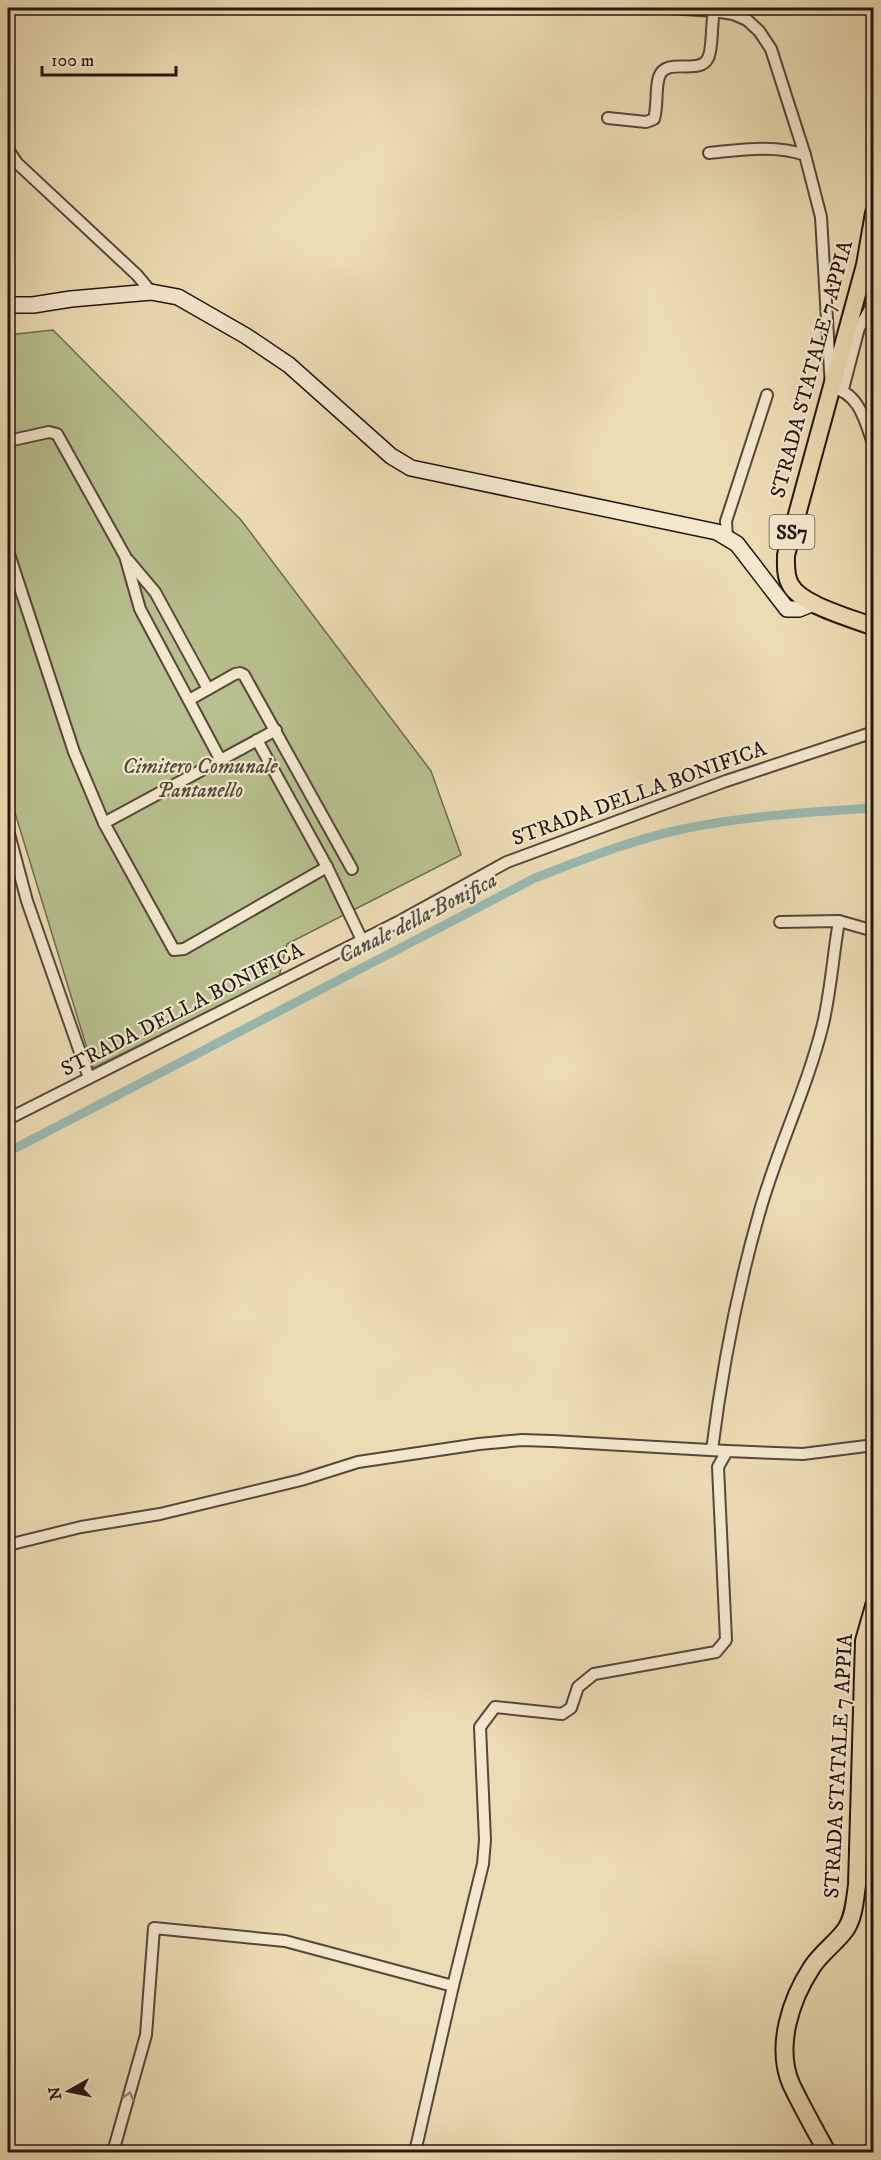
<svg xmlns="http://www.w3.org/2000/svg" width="881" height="2160" font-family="'IM FELL DW Pica',serif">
  <rect width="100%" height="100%" fill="#ecdcb4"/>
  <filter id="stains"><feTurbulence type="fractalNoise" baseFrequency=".00333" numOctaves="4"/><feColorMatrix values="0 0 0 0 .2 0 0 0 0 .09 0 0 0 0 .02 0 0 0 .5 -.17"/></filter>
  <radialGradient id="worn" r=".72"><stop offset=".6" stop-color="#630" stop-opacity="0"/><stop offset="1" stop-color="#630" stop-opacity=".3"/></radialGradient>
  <!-- green -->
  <path fill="#b7c08e" stroke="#6d6c50" stroke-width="1.5" d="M 53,330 L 241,520 L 431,771 L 461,855 L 287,944 L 279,977 L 93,1068 L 8,790 L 8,335 Z"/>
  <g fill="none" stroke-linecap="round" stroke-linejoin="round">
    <!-- canal -->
    <path stroke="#9abab3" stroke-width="9" d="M 8,1152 L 535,878 C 582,860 629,841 678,830 C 742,816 808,812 874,808"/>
    <!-- street casing -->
    <g stroke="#55483a" stroke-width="14">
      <g id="street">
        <path d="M 669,8 L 714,11 L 733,14 L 747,20 L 759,31 L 771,49 L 805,155 L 821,217 L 831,388 C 859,391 866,423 874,447"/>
        <path d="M 8,60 L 8,97"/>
        <path d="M 608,118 L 646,122 L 654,119 C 658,105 655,89 659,77 C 666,56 700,76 708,58 C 713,49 711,24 714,11"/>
        <path d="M 8,146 L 9,151 L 17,163 L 137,275 L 151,292"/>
        <path d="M 709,153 C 739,150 776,144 805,155"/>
        <path d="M 843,389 L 859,328 L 874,302"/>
        <path d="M 8,441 L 49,432 L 57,434 L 125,556 L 140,609 L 220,759"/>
        <path d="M 727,537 L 726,521 L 730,509 L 767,395"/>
        <path d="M 8,551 L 74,752 L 104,823 L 174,950 L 184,949 L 327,867"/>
        <path d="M 128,560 L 155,592 L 208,689"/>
        <path d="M 189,700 L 235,674 L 240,673 L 244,675 L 352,869"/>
        <path d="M 257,740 L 327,867 L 362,940"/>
        <path d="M 104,823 L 276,730"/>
        <path d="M 8,830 L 27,901 L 89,1078"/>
        <path d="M 780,922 L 839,921 L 874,931"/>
        <path d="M 8,1119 L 402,920 L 507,862 L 726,781 L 874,732"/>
        <path d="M 712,1450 C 722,1370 737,1291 759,1214 C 777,1149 807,1089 823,1024 C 831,990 833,955 839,921"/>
        <path d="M 8,1545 L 81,1527 L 160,1514 L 301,1480 L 358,1462 L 479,1444 L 522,1440 L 552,1441 L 727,1451"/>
        <path d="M 113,2152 L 146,2035 L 154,1928 L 285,1941 L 453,1986"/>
        <path d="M 415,2152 L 453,1986 L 483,1864 L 485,1840 L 480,1727 L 495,1707 L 562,1714 L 571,1708 L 578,1687 L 594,1674 L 716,1652 L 726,1640 L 718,1467 L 727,1451 L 803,1454 L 874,1445"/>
      </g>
    </g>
    <!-- secondary casing -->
    <g stroke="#231711" stroke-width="18">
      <path id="secondary" d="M 8,305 L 33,305 L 71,299 L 151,292 L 178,297 L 246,336 L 289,365 L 391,456 L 411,468 L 717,532 L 737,544 L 787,609 L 799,609 L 814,603"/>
    </g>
    <!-- primary casing -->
    <g stroke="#231711" stroke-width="20">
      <g id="primary">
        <path d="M 874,213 L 865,265 L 786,555 C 786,564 785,575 790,584 C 800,605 852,618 874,627"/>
        <path d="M 827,2152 C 815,2130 802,2107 791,2084 C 775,2046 791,1999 812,1967 C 822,1952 836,1943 846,1929 C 854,1917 855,1899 857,1885 L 864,1641 L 874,1606"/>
      </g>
    </g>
    <!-- street -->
    <use href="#street" stroke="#f3e8ce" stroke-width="10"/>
    <!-- secondary -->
    <use href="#secondary" stroke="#f3e8ce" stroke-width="15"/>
    <!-- primary -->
    <use href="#primary" stroke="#ecdcb4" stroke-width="16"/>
  </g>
  <!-- one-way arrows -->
  <defs><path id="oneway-chevron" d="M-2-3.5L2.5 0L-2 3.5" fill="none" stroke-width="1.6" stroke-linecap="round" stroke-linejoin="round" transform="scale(1.5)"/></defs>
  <use stroke="#958a79" href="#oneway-chevron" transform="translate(129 2096) rotate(-75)"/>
  <g text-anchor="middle" stroke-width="4.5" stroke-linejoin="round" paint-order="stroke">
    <!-- shield labels -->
    <rect fill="#f3e8ce" stroke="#61564a" stroke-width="1.5" x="769.5" y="515" width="45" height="34" rx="4.5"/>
    <g font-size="20" font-weight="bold" fill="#231711">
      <text x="792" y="539">SS7</text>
    </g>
    <!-- street labels -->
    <g font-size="21" fill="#231711" stroke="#f3e8ce">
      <text transform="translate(811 369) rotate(-75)" y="7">STRADA STATALE 7 APPIA</text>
      <text transform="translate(639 793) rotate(-20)" y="7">STRADA DELLA BONIFICA</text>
      <text transform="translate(182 1009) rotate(-27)" y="7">STRADA DELLA BONIFICA</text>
      <text transform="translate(838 1766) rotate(-87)" y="7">STRADA STATALE 7 APPIA</text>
    </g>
    <!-- park labels -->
    <g font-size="21" font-style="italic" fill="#4f4a36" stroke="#f3e8ce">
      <text x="200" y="773">Cimitero Comunale<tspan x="200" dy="24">Pantanello</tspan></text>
    </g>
    <!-- water labels -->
    <g font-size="22" font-style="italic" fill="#4d504a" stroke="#f3e8ce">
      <text transform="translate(417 917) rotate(-27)" y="8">Canale della Bonifica</text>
    </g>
  </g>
  <!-- margin -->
  <rect width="881" height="2160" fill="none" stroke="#ecdcb4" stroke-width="30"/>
  <rect x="9" y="9" width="863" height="2142" fill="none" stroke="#231711" stroke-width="3"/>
  <rect x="15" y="15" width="851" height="2130" fill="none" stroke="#231711" stroke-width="1.5"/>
  <!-- north arrow -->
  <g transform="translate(69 2091) rotate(261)" stroke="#f3e8ce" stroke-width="4.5" paint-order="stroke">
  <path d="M0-4.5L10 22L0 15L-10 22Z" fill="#231711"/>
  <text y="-9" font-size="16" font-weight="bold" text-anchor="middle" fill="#231711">N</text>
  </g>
  <!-- scale -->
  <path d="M42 66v9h134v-9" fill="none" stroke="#231711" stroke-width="3"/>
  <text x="51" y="66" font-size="18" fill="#231711" stroke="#f3e8ce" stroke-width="4.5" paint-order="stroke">100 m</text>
  <rect width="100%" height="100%" filter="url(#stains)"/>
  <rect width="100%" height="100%" fill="url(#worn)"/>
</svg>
